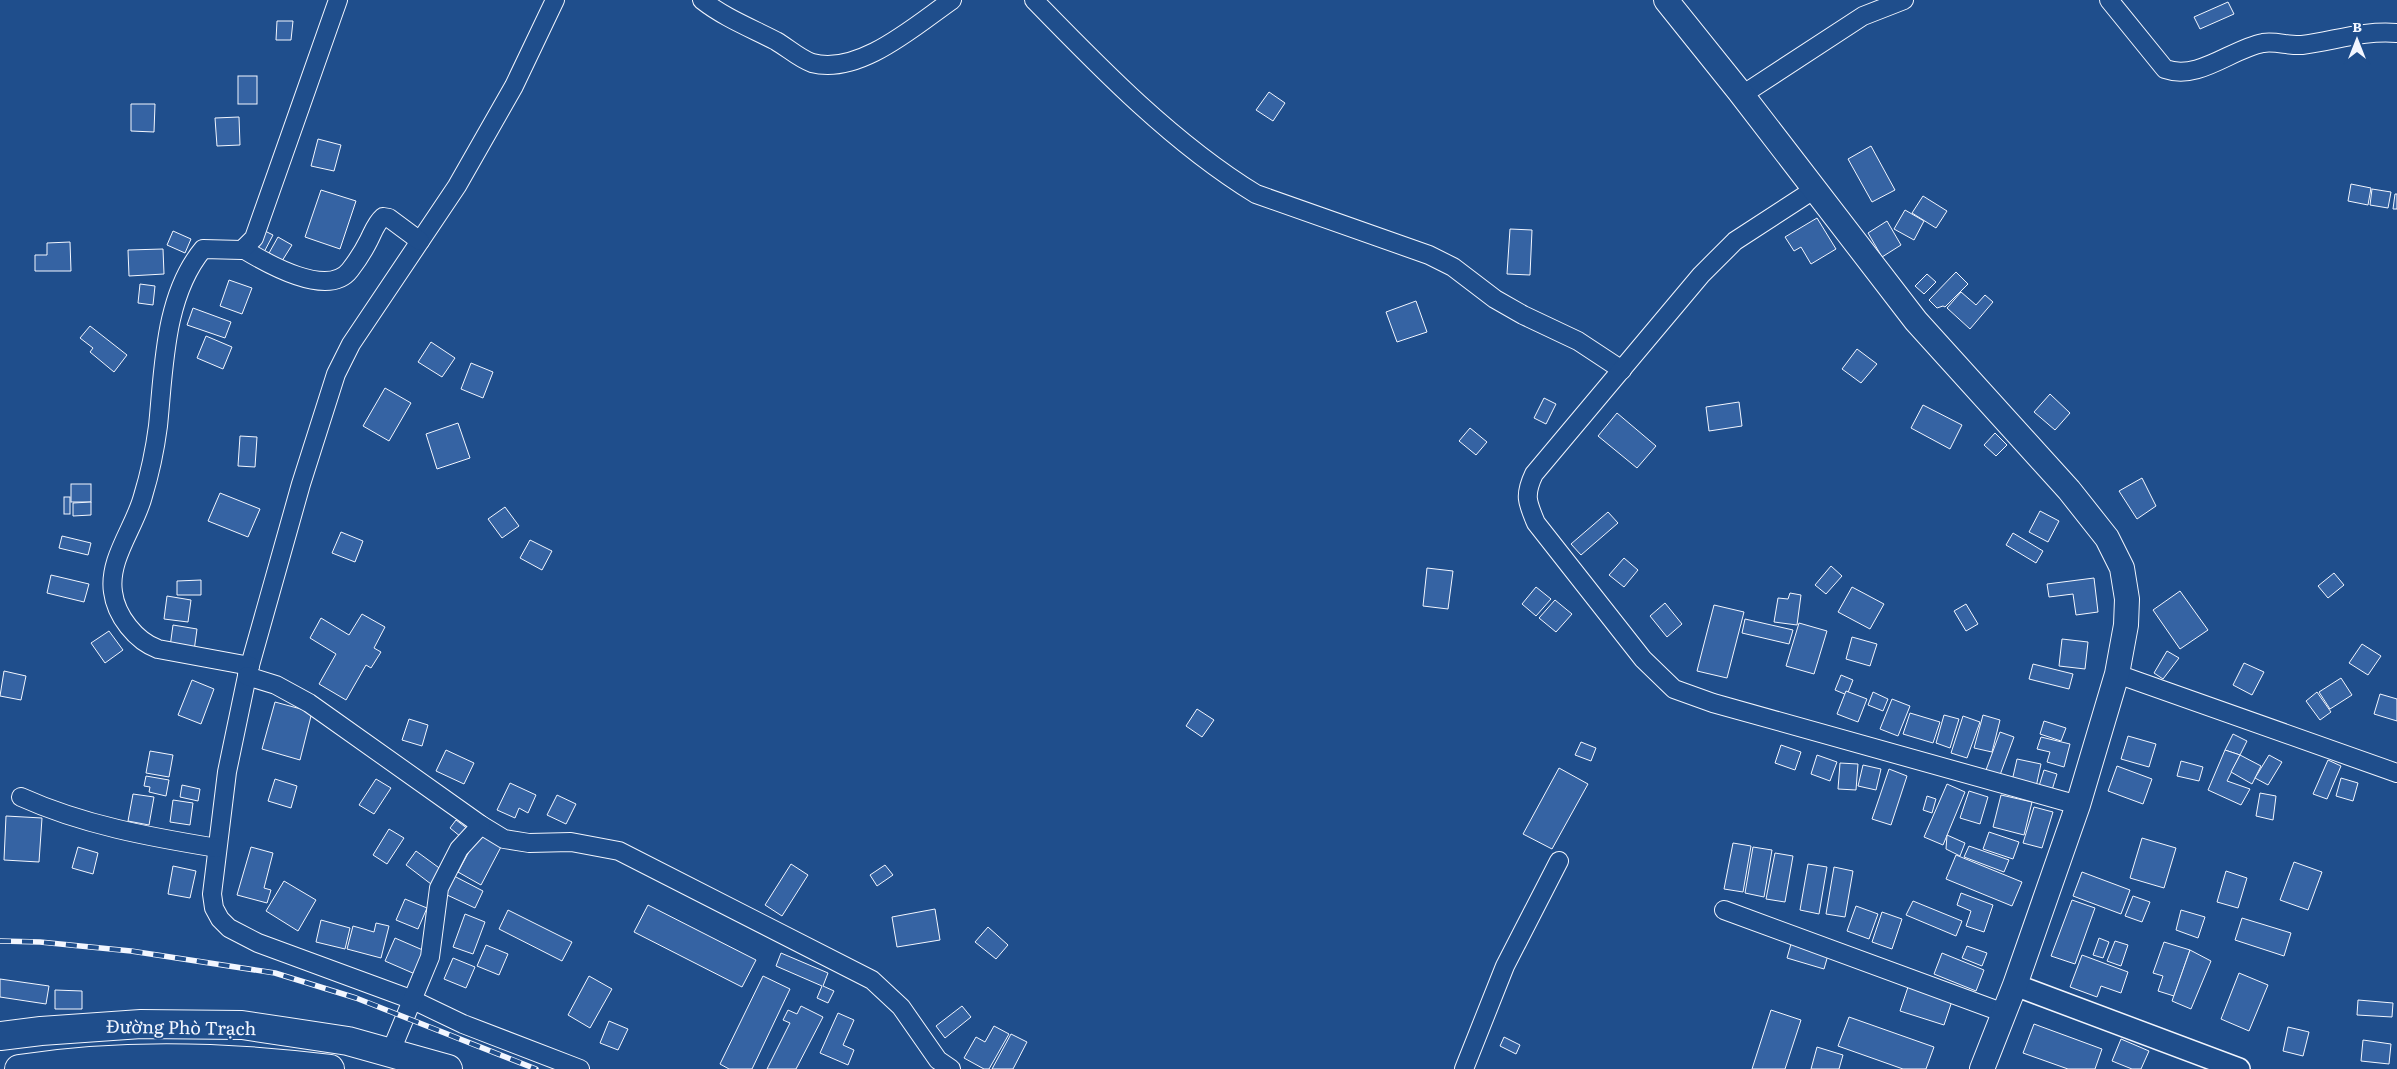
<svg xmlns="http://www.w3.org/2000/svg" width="2397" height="1069" font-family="Literata,serif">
  <rect width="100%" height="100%" fill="#1f4e8c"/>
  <!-- building -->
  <g fill="#3563a3" stroke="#f2f6ff">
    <path d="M 2228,2 L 2234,14 L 2200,29 L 2194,17 Z"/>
    <path d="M 277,21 L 293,21 L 291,40 L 276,40 Z"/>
    <rect x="238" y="76" width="19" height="28"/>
    <path d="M 1269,92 L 1285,103 L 1273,121 L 1256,110 Z"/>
    <path d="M 131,104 L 155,104 L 154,132 L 131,131 Z"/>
    <path d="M 239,117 L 240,145 L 217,146 L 215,118 Z"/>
    <path d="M 318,139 L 341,145 L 334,171 L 311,166 Z"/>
    <path d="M 1871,146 L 1895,190 L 1872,202 L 1848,159 Z"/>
    <path d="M 2351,184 L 2371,188 L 2368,205 L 2348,201 Z"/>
    <path d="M 2372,189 L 2391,192 L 2388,208 L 2370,205 Z"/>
    <path d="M 321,190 L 356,201 L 340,249 L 305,237 Z"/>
    <path d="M 2395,194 L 2397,194 L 2397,209 L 2393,209 Z"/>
    <path d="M 1923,196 L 1947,211 L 1936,228 L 1912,213 Z"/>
    <path d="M 1905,210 L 1924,221 L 1914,240 L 1894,229 Z"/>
    <path d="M 1817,218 L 1836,249 L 1811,264 L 1801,247 L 1794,251 L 1785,237 Z"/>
    <path d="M 1887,221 L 1901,245 L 1882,257 L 1868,233 Z"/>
    <path d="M 1510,229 L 1532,230 L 1530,275 L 1507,274 Z"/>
    <path d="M 263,230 L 273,235 L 262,256 L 251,250 Z"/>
    <path d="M 173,231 L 191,239 L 185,253 L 167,245 Z"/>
    <path d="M 278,237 L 292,245 L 282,261 L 269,253 Z"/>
    <path d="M 70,242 L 71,271 L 35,271 L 35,255 L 47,255 L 47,243 Z"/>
    <path d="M 163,249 L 164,274 L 129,276 L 128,250 Z"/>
    <path d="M 1956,272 L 1968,284 L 1945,307 L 1943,306 L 1937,308 L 1929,300 Z"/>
    <path d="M 1927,274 L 1936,282 L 1924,294 L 1915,286 Z"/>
    <path d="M 229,280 L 252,288 L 242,314 L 220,306 Z"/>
    <path d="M 140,284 L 155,286 L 153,305 L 138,303 Z"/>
    <path d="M 1961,292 L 1976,305 L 1985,295 L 1993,302 L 1970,329 L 1947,308 Z"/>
    <path d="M 1416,301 L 1427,332 L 1397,342 L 1386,312 Z"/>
    <path d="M 193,308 L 231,322 L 225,338 L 187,325 Z"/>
    <path d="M 90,326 L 127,355 L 114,372 L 90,352 L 93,348 L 80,338 Z"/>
    <path d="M 206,336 L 232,347 L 223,369 L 197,358 Z"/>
    <path d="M 431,342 L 455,358 L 442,377 L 418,362 Z"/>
    <path d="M 1857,349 L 1877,364 L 1861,383 L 1842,369 Z"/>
    <path d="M 471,363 L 493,372 L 483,398 L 461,389 Z"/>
    <path d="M 385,388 L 411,403 L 389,441 L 363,426 Z"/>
    <path d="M 2050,394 L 2070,413 L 2055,430 L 2034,412 Z"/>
    <path d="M 1544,398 L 1556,404 L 1546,424 L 1534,418 Z"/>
    <path d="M 1739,402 L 1742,426 L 1709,431 L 1706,407 Z"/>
    <path d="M 1923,405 L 1962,425 L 1950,449 L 1911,428 Z"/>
    <path d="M 1617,413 L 1656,446 L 1637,468 L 1598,436 Z"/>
    <path d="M 458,423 L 470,458 L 437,469 L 426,434 Z"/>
    <path d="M 1470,428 L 1487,442 L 1476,455 L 1459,441 Z"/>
    <path d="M 1995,433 L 2007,445 L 1996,456 L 1984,445 Z"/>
    <path d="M 240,436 L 257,437 L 255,467 L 238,466 Z"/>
    <path d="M 2142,478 L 2156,506 L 2137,519 L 2119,491 Z"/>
    <rect x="71" y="484" width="20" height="18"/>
    <path d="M 220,493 L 260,509 L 248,537 L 208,521 Z"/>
    <rect x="64" y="497" width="6" height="17"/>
    <path d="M 91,502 L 91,515 L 73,516 L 73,503 Z"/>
    <path d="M 505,507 L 519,526 L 502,538 L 488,519 Z"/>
    <path d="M 2040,511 L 2059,521 L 2048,542 L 2029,532 Z"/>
    <path d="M 1608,512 L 1618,523 L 1581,555 L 1571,544 Z"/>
    <path d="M 341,532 L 363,541 L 355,562 L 332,553 Z"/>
    <path d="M 2013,533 L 2043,551 L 2036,563 L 2006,545 Z"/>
    <path d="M 62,536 L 91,543 L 88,555 L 59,548 Z"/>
    <path d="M 530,540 L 552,551 L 542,570 L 520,558 Z"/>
    <path d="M 1624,558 L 1638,570 L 1624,587 L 1609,575 Z"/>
    <path d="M 1831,566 L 1842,576 L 1826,594 L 1815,585 Z"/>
    <path d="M 1427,568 L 1453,571 L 1448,609 L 1423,606 Z"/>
    <path d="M 2334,573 L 2344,585 L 2328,598 L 2318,586 Z"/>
    <path d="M 51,575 L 89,584 L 84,602 L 47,593 Z"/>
    <path d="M 2094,578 L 2098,612 L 2076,615 L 2073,594 L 2049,597 L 2047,584 Z"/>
    <path d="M 201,580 L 201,595 L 177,595 L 177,581 Z"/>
    <path d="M 1536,587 L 1551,599 L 1536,616 L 1522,604 Z"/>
    <path d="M 1852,587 L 1884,604 L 1870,629 L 1838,612 Z"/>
    <path d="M 2180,591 L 2208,630 L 2180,649 L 2153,610 Z"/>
    <path d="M 1790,593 L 1801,595 L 1797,625 L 1774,622 L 1778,598 L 1788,599 Z"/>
    <path d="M 167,596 L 191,600 L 188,622 L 164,619 Z"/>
    <path d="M 1555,600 L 1572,614 L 1556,632 L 1539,618 Z"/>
    <path d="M 1665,603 L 1682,624 L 1667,637 L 1650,616 Z"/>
    <path d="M 1966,604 L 1978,624 L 1966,631 L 1954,611 Z"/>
    <path d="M 1714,605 L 1744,612 L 1727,678 L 1697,671 Z"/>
    <path d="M 362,614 L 385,627 L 374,648 L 381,652 L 371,668 L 366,665 L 346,700 L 319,684 L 336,654 L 310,638 L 321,618 L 349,635 Z"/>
    <path d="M 1745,619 L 1793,630 L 1789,644 L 1742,633 Z"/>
    <path d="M 1799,623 L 1827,631 L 1814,674 L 1786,666 Z"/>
    <path d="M 173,625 L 197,629 L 194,651 L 170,647 Z"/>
    <path d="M 109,631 L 123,650 L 105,663 L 91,643 Z"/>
    <path d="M 1852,637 L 1877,644 L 1870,666 L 1846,659 Z"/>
    <path d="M 2062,639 L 2088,642 L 2085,669 L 2059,666 Z"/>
    <path d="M 2362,644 L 2381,656 L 2368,675 L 2349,663 Z"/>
    <path d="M 2167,651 L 2179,658 L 2163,679 L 2154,673 Z"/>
    <path d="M 2244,663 L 2264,672 L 2252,695 L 2233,685 Z"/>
    <path d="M 2033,664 L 2073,674 L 2069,689 L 2029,679 Z"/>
    <path d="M 4,671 L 26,676 L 21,700 L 0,696 Z"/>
    <path d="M 1841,675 L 1853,680 L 1847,695 L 1835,690 Z"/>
    <path d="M 2341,678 L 2352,695 L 2330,709 L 2319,692 Z"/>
    <path d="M 192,680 L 214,689 L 201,724 L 178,715 Z"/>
    <path d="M 1846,691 L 1867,699 L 1858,722 L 1837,714 Z"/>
    <path d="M 1873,692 L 1888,699 L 1883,711 L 1868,705 Z"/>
    <path d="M 2317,692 L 2331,712 L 2320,720 L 2306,701 Z"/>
    <path d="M 2380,694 L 2397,699 L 2397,721 L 2374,714 Z"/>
    <path d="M 1892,699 L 1910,706 L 1898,736 L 1880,729 Z"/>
    <path d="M 275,702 L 312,712 L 300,760 L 262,749 Z"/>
    <path d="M 1197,709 L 1214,720 L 1202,737 L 1186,726 Z"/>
    <path d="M 1910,713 L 1940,722 L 1933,743 L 1903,734 Z"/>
    <path d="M 1944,715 L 1959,719 L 1950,748 L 1936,743 Z"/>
    <path d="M 1983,715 L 2000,720 L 1992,752 L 1974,748 Z"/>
    <path d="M 1963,716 L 1980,722 L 1967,758 L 1951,753 Z"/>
    <path d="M 409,719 L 428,725 L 422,746 L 402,740 Z"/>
    <path d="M 2044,721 L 2066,728 L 2061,741 L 2040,734 Z"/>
    <path d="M 2000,732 L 2014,737 L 2000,775 L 1986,770 Z"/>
    <path d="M 2233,734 L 2247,741 L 2240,755 L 2225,750 Z"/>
    <path d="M 2128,736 L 2156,744 L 2149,767 L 2121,759 Z"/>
    <path d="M 2041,737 L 2070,744 L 2064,767 L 2047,762 L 2050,752 L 2037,749 Z"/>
    <path d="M 1581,742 L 1596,748 L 1591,761 L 1575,755 Z"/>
    <path d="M 1781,745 L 1801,752 L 1795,770 L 1775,763 Z"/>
    <path d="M 446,750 L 474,763 L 464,784 L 436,771 Z"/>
    <path d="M 2225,750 L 2240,755 L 2227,781 L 2250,789 L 2241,805 L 2208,790 Z"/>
    <path d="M 150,751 L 173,755 L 169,777 L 146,773 Z"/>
    <path d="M 1817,755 L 1837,762 L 1830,781 L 1811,774 Z"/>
    <path d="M 2240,755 L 2261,766 L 2252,784 L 2231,772 Z"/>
    <path d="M 2269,755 L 2282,762 L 2268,785 L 2255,778 Z"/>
    <path d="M 2017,759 L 2041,764 L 2036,787 L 2012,781 Z"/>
    <path d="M 2328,760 L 2341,766 L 2327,799 L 2313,794 Z"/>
    <path d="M 2181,761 L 2203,767 L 2199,781 L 2177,776 Z"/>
    <path d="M 1840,763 L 1858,764 L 1856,790 L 1838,789 Z"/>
    <path d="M 1863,765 L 1881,769 L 1876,790 L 1858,786 Z"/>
    <path d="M 2117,766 L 2152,779 L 2143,804 L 2108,791 Z"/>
    <path d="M 1559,768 L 1588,784 L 1552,849 L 1523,834 Z"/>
    <path d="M 1889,769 L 1907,776 L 1891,825 L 1872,819 Z"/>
    <path d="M 2044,770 L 2057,774 L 2052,790 L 2039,786 Z"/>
    <path d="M 146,776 L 169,780 L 166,796 L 149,792 L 150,787 L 144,786 Z"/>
    <path d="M 2341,778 L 2358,783 L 2353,801 L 2336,796 Z"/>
    <path d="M 275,779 L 297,786 L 291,808 L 268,801 Z"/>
    <path d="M 376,779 L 391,788 L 374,814 L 359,805 Z"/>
    <path d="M 510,783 L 536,795 L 528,813 L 519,808 L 515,818 L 497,810 Z"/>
    <path d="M 1947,784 L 1965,792 L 1943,845 L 1924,837 Z"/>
    <path d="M 182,785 L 200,789 L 198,801 L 180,797 Z"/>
    <path d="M 1969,791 L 1988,797 L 1980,824 L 1960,818 Z"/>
    <path d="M 2260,793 L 2276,796 L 2273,820 L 2256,816 Z"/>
    <path d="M 133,794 L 154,797 L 149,825 L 128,821 Z"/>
    <path d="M 557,795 L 576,804 L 566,824 L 547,815 Z"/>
    <path d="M 2001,795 L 2032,802 L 2024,835 L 1993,827 Z"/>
    <path d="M 1927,796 L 1936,799 L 1932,813 L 1923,810 Z"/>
    <path d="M 173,800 L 193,803 L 190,825 L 170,822 Z"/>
    <path d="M 2034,807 L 2053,812 L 2042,848 L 2023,843 Z"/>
    <path d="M 6,816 L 42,818 L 39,862 L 4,860 Z"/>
    <path d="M 456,820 L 468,829 L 461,837 L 450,828 Z"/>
    <path d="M 389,829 L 404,838 L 387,864 L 373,855 Z"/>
    <path d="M 1989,832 L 2019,842 L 2013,859 L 1983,849 Z"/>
    <path d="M 479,833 L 502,845 L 481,885 L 458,872 Z"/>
    <path d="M 1947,835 L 1965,843 L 1960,856 L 1946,849 Z"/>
    <path d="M 2142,838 L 2176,848 L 2164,888 L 2130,878 Z"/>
    <path d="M 1733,843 L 1751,846 L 1743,892 L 1724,889 Z"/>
    <path d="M 1969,846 L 2009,860 L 2004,872 L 1964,857 Z"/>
    <path d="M 78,847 L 98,853 L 93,874 L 72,868 Z"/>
    <path d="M 251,847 L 273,853 L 264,888 L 271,890 L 267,903 L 237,895 Z"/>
    <path d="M 1753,847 L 1772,850 L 1764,897 L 1745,893 Z"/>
    <path d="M 416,851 L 442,870 L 431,884 L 406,865 Z"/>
    <path d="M 1775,853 L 1793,856 L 1785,902 L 1766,899 Z"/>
    <path d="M 1956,855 L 2022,882 L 2012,906 L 1946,879 Z"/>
    <path d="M 2294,862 L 2322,872 L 2308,910 L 2280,900 Z"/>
    <path d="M 791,864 L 808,875 L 782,916 L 765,905 Z"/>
    <path d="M 1808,864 L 1827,867 L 1819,914 L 1800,910 Z"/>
    <path d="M 885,865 L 893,875 L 877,886 L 870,875 Z"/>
    <path d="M 173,866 L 196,871 L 190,898 L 168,894 Z"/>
    <path d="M 1834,867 L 1853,871 L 1845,917 L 1826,914 Z"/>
    <path d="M 2226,871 L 2247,878 L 2238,908 L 2217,902 Z"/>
    <path d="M 2082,872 L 2130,890 L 2121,914 L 2073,896 Z"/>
    <path d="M 454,876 L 483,891 L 475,908 L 445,894 Z"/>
    <path d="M 284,881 L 316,900 L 298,931 L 266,911 Z"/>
    <path d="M 1961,893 L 1993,905 L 1984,932 L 1966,926 L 1971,911 L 1957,905 Z"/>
    <path d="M 2133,896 L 2150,902 L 2142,922 L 2125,916 Z"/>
    <path d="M 405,899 L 427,908 L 418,929 L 396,920 Z"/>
    <path d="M 2072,900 L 2095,908 L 2075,964 L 2051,956 Z"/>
    <path d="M 1913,901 L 1962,921 L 1956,936 L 1906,915 Z"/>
    <path d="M 648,905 L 756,960 L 742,987 L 634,932 Z"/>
    <path d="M 1856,906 L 1878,914 L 1869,939 L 1847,931 Z"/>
    <path d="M 935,909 L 940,940 L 897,947 L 892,917 Z"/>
    <path d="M 508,910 L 572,942 L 562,961 L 499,929 Z"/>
    <path d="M 2181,910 L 2205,917 L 2198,938 L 2176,930 Z"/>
    <path d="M 1882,912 L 1902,919 L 1892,949 L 1872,942 Z"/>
    <path d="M 465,914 L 485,922 L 473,954 L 453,947 Z"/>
    <path d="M 2242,918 L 2291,933 L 2284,956 L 2235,940 Z"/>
    <path d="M 321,920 L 350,928 L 345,949 L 316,942 Z"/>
    <path d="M 376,923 L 389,926 L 381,958 L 347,949 L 353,926 L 374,932 Z"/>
    <path d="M 988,927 L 1008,945 L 996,959 L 975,942 Z"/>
    <path d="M 395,938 L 425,951 L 415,974 L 385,961 Z"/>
    <path d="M 2099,938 L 2109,942 L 2103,958 L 2093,955 Z"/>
    <path d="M 2115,941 L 2128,945 L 2121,966 L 2107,961 Z"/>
    <path d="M 2164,942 L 2190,950 L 2174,996 L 2158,991 L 2163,976 L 2153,973 Z"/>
    <path d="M 1791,944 L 1828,955 L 1824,969 L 1787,958 Z"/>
    <path d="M 486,945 L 508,954 L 499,975 L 477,966 Z"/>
    <path d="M 1967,946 L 1987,953 L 1982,966 L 1962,958 Z"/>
    <path d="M 2190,950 L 2211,961 L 2191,1009 L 2172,1001 Z"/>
    <path d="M 781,953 L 828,973 L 823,986 L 834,991 L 828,1003 L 817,998 L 822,986 L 776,966 Z"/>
    <path d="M 1942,953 L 1984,970 L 1976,991 L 1934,974 Z"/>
    <path d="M 2082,955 L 2128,972 L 2121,993 L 2101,986 L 2097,997 L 2070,987 Z"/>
    <path d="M 453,958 L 475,967 L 466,988 L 444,979 Z"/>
    <path d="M 2239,973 L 2268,985 L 2249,1031 L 2221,1019 Z"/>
    <path d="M 589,976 L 612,989 L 590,1028 L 568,1015 Z"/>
    <path d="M 763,976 L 790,989 L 752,1069 L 729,1069 L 720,1064 Z"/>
    <path d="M 0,979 L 49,986 L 46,1004 L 0,997 Z"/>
    <path d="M 1909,984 L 1953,998 L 1944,1025 L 1900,1011 Z"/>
    <path d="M 55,990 L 82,991 L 82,1009 L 55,1009 Z"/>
    <path d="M 2358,1000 L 2393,1003 L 2392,1017 L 2357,1015 Z"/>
    <path d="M 801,1006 L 823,1017 L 796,1069 L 767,1069 L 790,1023 L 783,1020 L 788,1010 L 797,1014 Z"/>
    <path d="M 962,1006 L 971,1017 L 945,1038 L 936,1026 Z"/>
    <path d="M 1771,1010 L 1801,1020 L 1785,1069 L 1752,1069 Z"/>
    <path d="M 838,1013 L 854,1020 L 843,1045 L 854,1050 L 848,1065 L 820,1053 Z"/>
    <path d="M 1849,1017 L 1934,1047 L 1926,1069 L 1903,1069 L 1838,1046 Z"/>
    <path d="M 609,1021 L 628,1029 L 618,1050 L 600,1043 Z"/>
    <path d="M 2034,1024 L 2102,1049 L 2095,1069 L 2068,1069 L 2023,1053 Z"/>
    <path d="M 994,1026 L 1009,1034 L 989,1069 L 984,1069 L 964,1058 L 976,1037 L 985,1042 Z"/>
    <path d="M 2288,1027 L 2309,1032 L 2303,1056 L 2283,1051 Z"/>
    <path d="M 1011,1034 L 1027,1042 L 1013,1069 L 992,1069 Z"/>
    <path d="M 1504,1037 L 1520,1045 L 1516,1054 L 1500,1046 Z"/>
    <path d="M 2121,1039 L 2149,1051 L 2141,1069 L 2132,1069 L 2112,1061 Z"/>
    <path d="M 2363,1040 L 2391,1044 L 2389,1064 L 2361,1061 Z"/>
    <path d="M 1817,1047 L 1843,1055 L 1839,1069 L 1811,1069 Z"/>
  </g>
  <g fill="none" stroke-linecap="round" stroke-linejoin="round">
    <!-- minor casing -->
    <g stroke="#f2f6ff" stroke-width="20">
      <g id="minor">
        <path d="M 555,0 L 514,86 L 457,186 L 351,344 L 336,374 L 301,484 L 247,676 L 227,772 L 212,894 L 214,908 L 220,919 L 229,928 L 258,943 L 413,1000 L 463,1024 L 580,1069"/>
        <path d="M 702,0 C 725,18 751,28 776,41 C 788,48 800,59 812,63 C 859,76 916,25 952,0"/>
        <path d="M 1034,0 C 1101,69 1174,144 1256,194 L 1429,255 L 1453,267 L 1495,299 L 1523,315 L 1578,341 L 1622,370"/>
        <path d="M 2109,0 L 2165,69 C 2199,81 2231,49 2263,43 C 2276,41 2289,46 2302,45 C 2334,41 2364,30 2397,33"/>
        <path d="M 1742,95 L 1863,16 L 1904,0"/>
        <path d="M 1815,189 L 1735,241 L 1701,275 L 1534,474 C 1524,495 1527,502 1536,523 L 1643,659 L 1674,689 L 1713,703 L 2078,805"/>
        <path d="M 243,249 C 266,263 328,299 350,270 C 357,261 364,250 369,240 C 373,232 376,223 383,217 L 389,218 L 420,241"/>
        <path d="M 250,666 L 158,649 C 136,641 116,616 113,592 C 108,559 135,527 143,496 C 150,473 155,449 158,426 C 164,368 164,296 203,249 L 242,250 L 254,238 L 338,0"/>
        <path d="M 2117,674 L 2397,773"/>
        <path d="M 247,676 L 276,685 L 309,703 L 481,825 L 504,839 L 529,843 L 571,842 L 619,851 L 872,980 L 901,1007 L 938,1060 L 951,1069"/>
        <path d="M 21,797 C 83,825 150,837 217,848"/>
        <path d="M 1724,910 L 2004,1013"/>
        <path d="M 391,1051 L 430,957 L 439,888 L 459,849 L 481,825"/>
        <path d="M 1464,1069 L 1505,966 L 1559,861"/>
      </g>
    </g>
    <!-- tertiary casing -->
    <g stroke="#f2f6ff" stroke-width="24">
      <path id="tertiary" d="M 2015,985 L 2239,1069"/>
    </g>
    <!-- secondary casing -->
    <g stroke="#f2f6ff" stroke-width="26">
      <path id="secondary" d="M 1666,0 L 1739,91 L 1916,321 L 2069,490 L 2107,538 L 2122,568 L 2127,599 L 2126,625 L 2117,674 L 2078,805 L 2015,985 L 1982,1069"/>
    </g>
    <!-- trunk casing -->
    <g stroke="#f2f6ff" stroke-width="30">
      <g id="trunk">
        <path d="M 0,1036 L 41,1031 L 141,1024 L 242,1025 L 348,1041 L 448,1069"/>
        <path d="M 19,1069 C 122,1053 227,1056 330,1069"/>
      </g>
    </g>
    <!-- minor -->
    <use href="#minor" stroke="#1f4e8c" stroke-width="18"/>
    <!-- tertiary -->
    <use href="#tertiary" stroke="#1f4e8c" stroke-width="21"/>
    <!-- secondary -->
    <use href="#secondary" stroke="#1f4e8c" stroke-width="24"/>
    <!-- trunk -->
    <use href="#trunk" stroke="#1f4e8c" stroke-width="28"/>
    <!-- rail casing -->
    <g stroke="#f2f6ff" stroke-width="5.5">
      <path id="rail" d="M 0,941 L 40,942 L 131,951 L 275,973 L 356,998 L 536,1069"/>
    </g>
    <!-- rail -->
    <use href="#rail" stroke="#1f4e8c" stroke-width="4" stroke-dasharray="11" stroke-linecap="butt"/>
  </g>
  <g text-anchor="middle" stroke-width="4" stroke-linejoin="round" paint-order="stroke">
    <!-- street labels -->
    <g font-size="18" fill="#f2f6ff" stroke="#1f4e8c">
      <text transform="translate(181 1028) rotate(1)" y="6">Đường Phò Trạch</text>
    </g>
  </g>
  <!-- north arrow -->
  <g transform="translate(2357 40)" stroke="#1f4e8c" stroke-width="4" paint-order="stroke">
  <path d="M0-4L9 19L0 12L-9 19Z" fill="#f2f6ff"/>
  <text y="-8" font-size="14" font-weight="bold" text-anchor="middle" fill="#f2f6ff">B</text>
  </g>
</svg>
